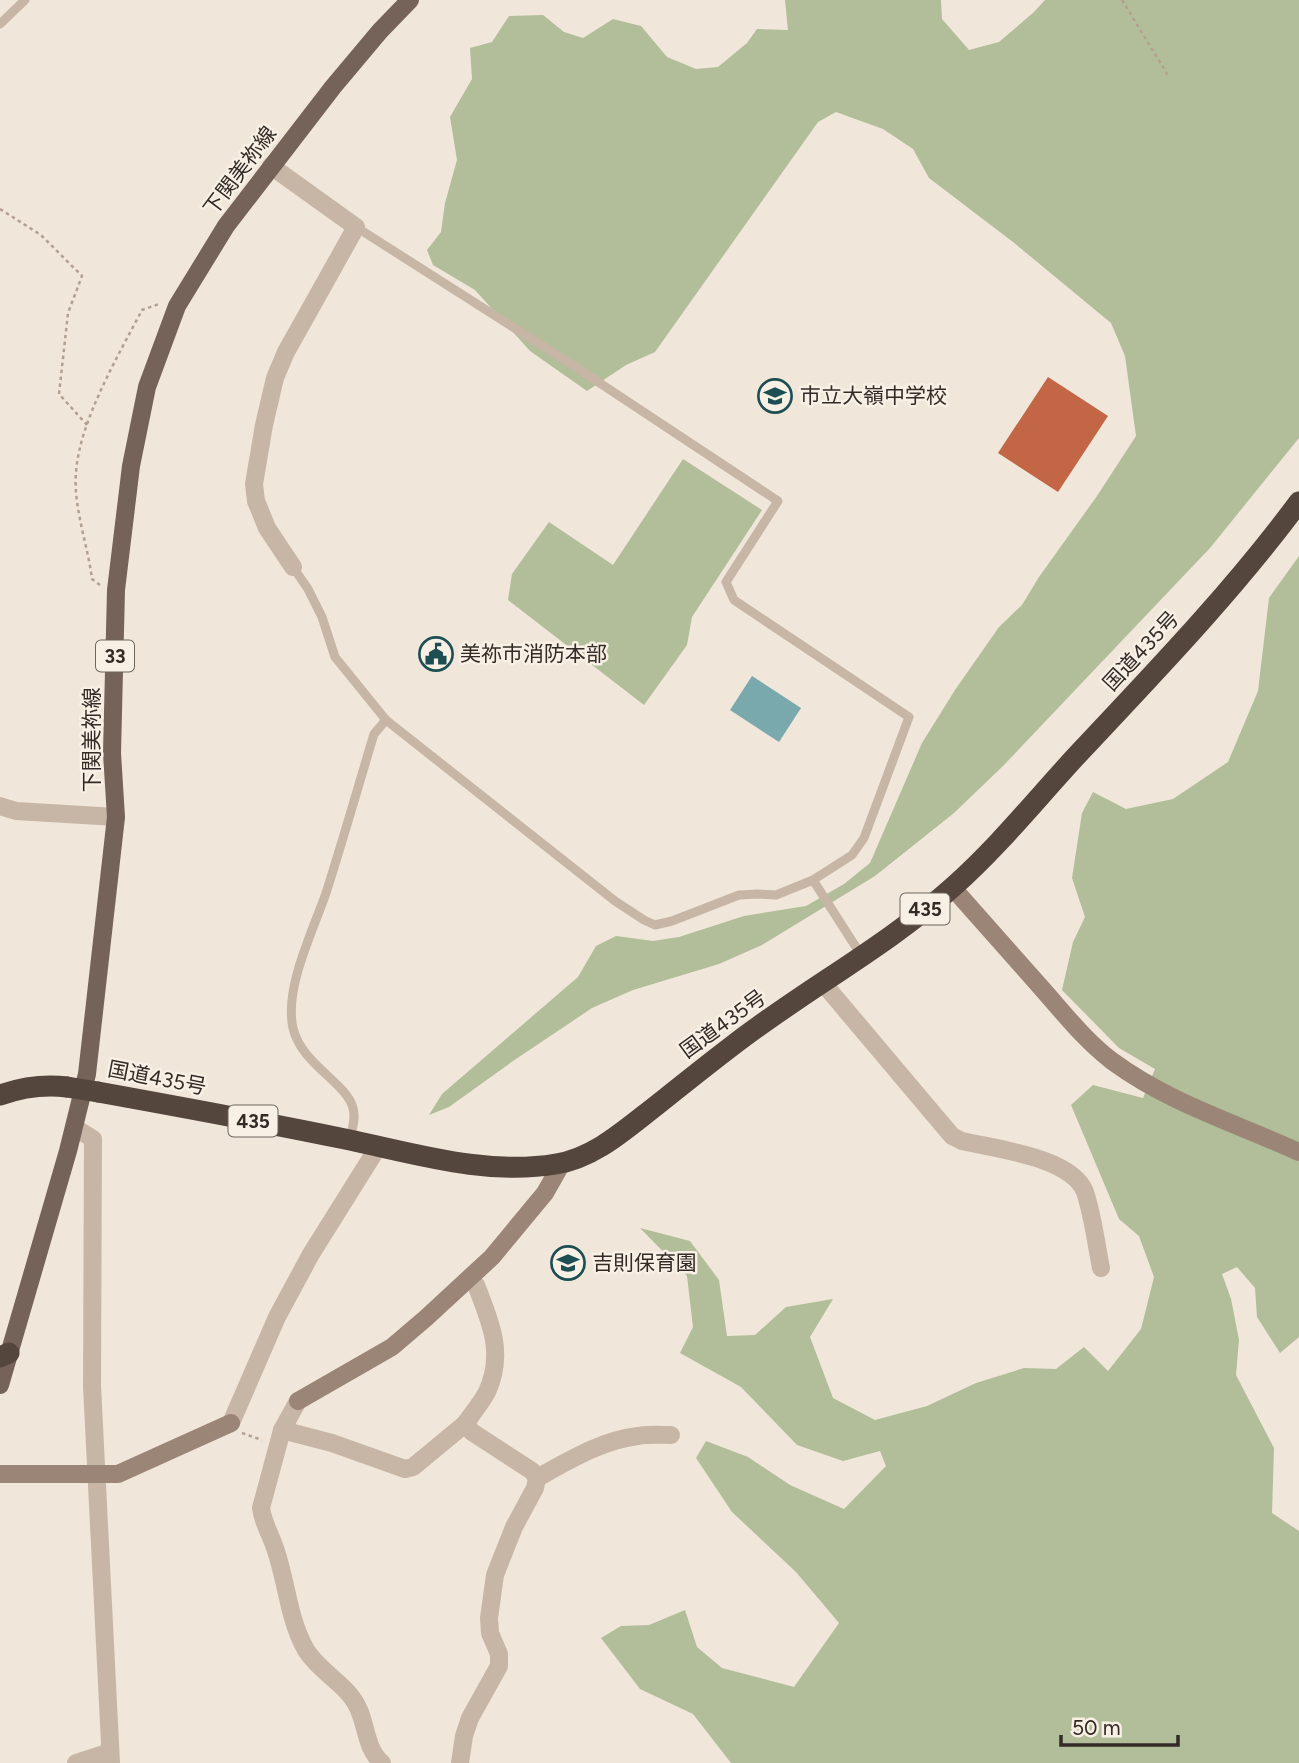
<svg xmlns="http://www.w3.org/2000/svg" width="1299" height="1763" font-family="Figtree,'Noto Sans JP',sans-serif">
  <rect width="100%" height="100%" fill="#f0e6d9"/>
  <!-- green -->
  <g fill="#b1be99">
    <path d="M 785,0 L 941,0 L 942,19 L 969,50 L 999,42 L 1034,12 L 1045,0 L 1299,0 L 1299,438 L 1210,548 L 1004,765 L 954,813 L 875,876 L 762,945 L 719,964 L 633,990 L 592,1008 L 513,1061 L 449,1107 L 429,1115 L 442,1094 L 578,977 L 596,946 L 616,936 L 653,941 L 679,937 L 744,916 L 806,906 L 844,884 L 870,863 L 922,743 L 955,690 L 999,627 L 1022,605 L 1039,577 L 1097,496 L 1136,436 L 1125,356 L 1111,323 L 1013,242 L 929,178 L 913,149 L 883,129 L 836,112 L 818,122 L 655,352 L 626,365 L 587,391 L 530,351 L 475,290 L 433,265 L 427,250 L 441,232 L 445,203 L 457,160 L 450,117 L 472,79 L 470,48 L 492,42 L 509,16 L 543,15 L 564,32 L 583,38 L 613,19 L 641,26 L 667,57 L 696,69 L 718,67 L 747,43 L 757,29 L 788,30 Z"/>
    <path d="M 683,459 L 762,510 L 692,617 L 687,645 L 644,705 L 508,600 L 512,574 L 549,522 L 613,565 Z"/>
    <path d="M 1299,556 L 1299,1337 L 1280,1353 L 1257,1317 L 1255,1288 L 1237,1267 L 1222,1274 L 1231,1299 L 1239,1340 L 1236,1375 L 1274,1448 L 1272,1513 L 1299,1531 L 1299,1763 L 731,1763 L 693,1714 L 640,1689 L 601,1638 L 621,1626 L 649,1625 L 685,1610 L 697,1647 L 722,1668 L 794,1687 L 839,1623 L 796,1572 L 732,1512 L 696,1458 L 706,1441 L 748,1457 L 790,1485 L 844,1509 L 886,1466 L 880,1451 L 843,1461 L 797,1445 L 741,1387 L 680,1353 L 693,1327 L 687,1276 L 640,1228 L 690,1241 L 719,1280 L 727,1336 L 755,1335 L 786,1307 L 833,1299 L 810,1337 L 833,1398 L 875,1420 L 927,1406 L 976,1383 L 1024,1368 L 1056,1369 L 1084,1347 L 1108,1371 L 1141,1329 L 1154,1277 L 1139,1236 L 1119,1219 L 1071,1105 L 1093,1085 L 1143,1098 L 1155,1069 L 1119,1048 L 1062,990 L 1073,942 L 1085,917 L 1072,878 L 1082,813 L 1093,792 L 1126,809 L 1173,799 L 1228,762 L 1258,691 L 1269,598 Z"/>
  </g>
  <!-- water -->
  <path fill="#79a9ac" d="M 752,676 L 801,708 L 779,742 L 730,710 Z"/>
  <!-- building -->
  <path fill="#c26645" d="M 1048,377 L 1108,416 L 1058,492 L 998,453 Z"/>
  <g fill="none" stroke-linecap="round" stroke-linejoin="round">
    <!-- path -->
    <g stroke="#b3a090" stroke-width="2.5" stroke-dasharray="3.5 3.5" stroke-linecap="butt">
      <path d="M 1122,0 L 1169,77"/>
      <path d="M 0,209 L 41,235 L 82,276 L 68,313 L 59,394 L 87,425"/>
      <path d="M 100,585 L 92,579 C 88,546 73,506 76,473 C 79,422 118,356 142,310 L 159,304"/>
      <path d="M 242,1433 L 262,1440"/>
    </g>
    <!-- lane -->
    <g stroke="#c7b6a5" stroke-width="9">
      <path d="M 0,24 L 25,0"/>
      <path d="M 356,227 L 574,366 L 778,501 L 726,582 L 734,600 L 909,717 L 864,838 L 852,855 L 813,880"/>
      <path d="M 293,567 L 308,589 L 322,617 L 335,657 L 386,720 L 615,901 L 644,920 L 655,925 L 672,921 L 739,895 L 757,894 L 776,895 L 813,880 L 861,955"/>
      <path d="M 350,1140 C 352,1130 356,1118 353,1108 C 346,1082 301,1064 293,1028 C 284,988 313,931 326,893 C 343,840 358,787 374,734 L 386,720"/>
    </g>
    <!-- street -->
    <g stroke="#c7b6a5" stroke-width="18">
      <path d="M 271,166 L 356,227 L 286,352 L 275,378 L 264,425 L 254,484 L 256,501 L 267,528 L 293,567"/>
      <path d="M 0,806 L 16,811 L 116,817"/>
      <path d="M 823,983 L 952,1136 L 962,1141 C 995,1149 1072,1157 1085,1192 C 1093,1216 1096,1243 1101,1268"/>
      <path d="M 74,1127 L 93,1139 L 92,1386 L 111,1763"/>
      <path d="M 298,1401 L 282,1430 L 261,1508 C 263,1523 270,1533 275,1548 C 287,1582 288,1618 306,1650 C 320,1673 349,1685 359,1710 C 367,1728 366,1749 382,1763"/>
      <path d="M 231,1423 L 277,1317 L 311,1254 L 378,1147"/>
      <path d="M 282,1430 L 332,1443 L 405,1469 L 413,1467 L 465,1424"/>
      <path d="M 537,1478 C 568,1461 602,1440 638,1436 C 649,1434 660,1435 671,1435"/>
      <path d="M 76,1763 L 110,1752"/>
      <path d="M 460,1763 L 464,1736 L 470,1718 L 499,1666 L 499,1654 L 490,1633 L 489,1618 L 495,1575 L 514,1527 L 535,1488 L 537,1478 L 532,1471 L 472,1432 L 465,1424 C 472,1414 481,1403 487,1392 C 505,1353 490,1321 476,1285 L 470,1278"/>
    </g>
    <!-- secondary -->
    <g stroke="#9b8577" stroke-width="18">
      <path d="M 952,887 C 983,922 1014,957 1045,992 C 1066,1016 1086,1041 1112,1061 C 1169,1103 1235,1123 1299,1152"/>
      <path d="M 298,1401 L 392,1347 L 426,1318 L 492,1257 L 545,1193 L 562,1163"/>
      <path d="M 0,1474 L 118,1474 L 231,1423"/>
    </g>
    <!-- primary -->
    <path stroke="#756258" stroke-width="18" d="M 0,1385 L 68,1151 L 87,1074 L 116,817 L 112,753 L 116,590 L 131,466 L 147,387 L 177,306 L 226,226 L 333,87 L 380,31 L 410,0"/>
    <!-- highway -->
    <g stroke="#54453d" stroke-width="21">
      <path d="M 98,1092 C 181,1107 263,1122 345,1139 C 413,1153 486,1176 556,1164 C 595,1158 627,1128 657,1105 C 682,1085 707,1065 732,1046 C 804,990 886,947 954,886 C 1000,845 1038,797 1080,752 C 1156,671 1233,591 1299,502"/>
      <path d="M 0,1095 C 23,1087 43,1084 67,1087"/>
      <path d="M 0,1357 L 9,1353"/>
    </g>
    <!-- highway-bridge -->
    <path stroke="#54453d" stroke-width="21" d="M 67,1087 L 98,1092"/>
  </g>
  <!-- icons -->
  <defs>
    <g id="school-ring" transform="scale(1.75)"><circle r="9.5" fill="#f8f0e5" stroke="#1d4e53" stroke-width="1.5"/><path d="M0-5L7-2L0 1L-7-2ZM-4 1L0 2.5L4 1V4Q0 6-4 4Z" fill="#1d4e53"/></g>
    <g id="civic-ring" transform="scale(1.75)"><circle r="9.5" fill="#f8f0e5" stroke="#1d4e53" stroke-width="1.5"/><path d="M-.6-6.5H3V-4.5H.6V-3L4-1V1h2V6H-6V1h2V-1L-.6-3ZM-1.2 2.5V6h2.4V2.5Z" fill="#1d4e53"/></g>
  </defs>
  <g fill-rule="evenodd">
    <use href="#school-ring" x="775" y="396"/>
    <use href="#civic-ring" x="436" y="654"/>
    <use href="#school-ring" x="568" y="1263"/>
  </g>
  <g text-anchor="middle" stroke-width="5" stroke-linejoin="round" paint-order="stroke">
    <!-- shield labels -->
    <g fill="#f8f0e5" stroke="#6e665f" stroke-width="2">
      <rect x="96" y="640.5" width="38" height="31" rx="5"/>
      <rect x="900.5" y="893.5" width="49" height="31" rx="5"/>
      <rect x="228.5" y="1105.5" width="49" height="31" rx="5"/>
    </g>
    <g font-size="19" font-weight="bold" fill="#332b26">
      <text x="115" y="663">33</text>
      <text x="925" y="916">435</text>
      <text x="253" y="1128">435</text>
    </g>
    <!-- street labels -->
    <g font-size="21" fill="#332b26" stroke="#f8f0e5">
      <text transform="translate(240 171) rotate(-53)" y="7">下関美祢線</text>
      <text transform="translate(1141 651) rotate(-47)" y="7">国道435号</text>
      <text transform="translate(92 740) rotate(-90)" y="7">下関美祢線</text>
      <text transform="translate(723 1024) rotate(-36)" y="7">国道435号</text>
      <text transform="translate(157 1078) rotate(11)" y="7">国道435号</text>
    </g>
    <!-- poi labels -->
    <g font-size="21" fill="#332b26" stroke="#f8f0e5" text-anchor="start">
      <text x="800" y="403">市立大嶺中学校</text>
      <text x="460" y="661">美祢市消防本部</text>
      <text x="592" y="1270">吉則保育園</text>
    </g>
  </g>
  <!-- scale -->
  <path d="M1061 1735v10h117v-10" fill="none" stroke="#332b26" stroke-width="3.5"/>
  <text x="1072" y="1735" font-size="21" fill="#332b26" stroke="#f8f0e5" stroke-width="5" paint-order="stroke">50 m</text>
</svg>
